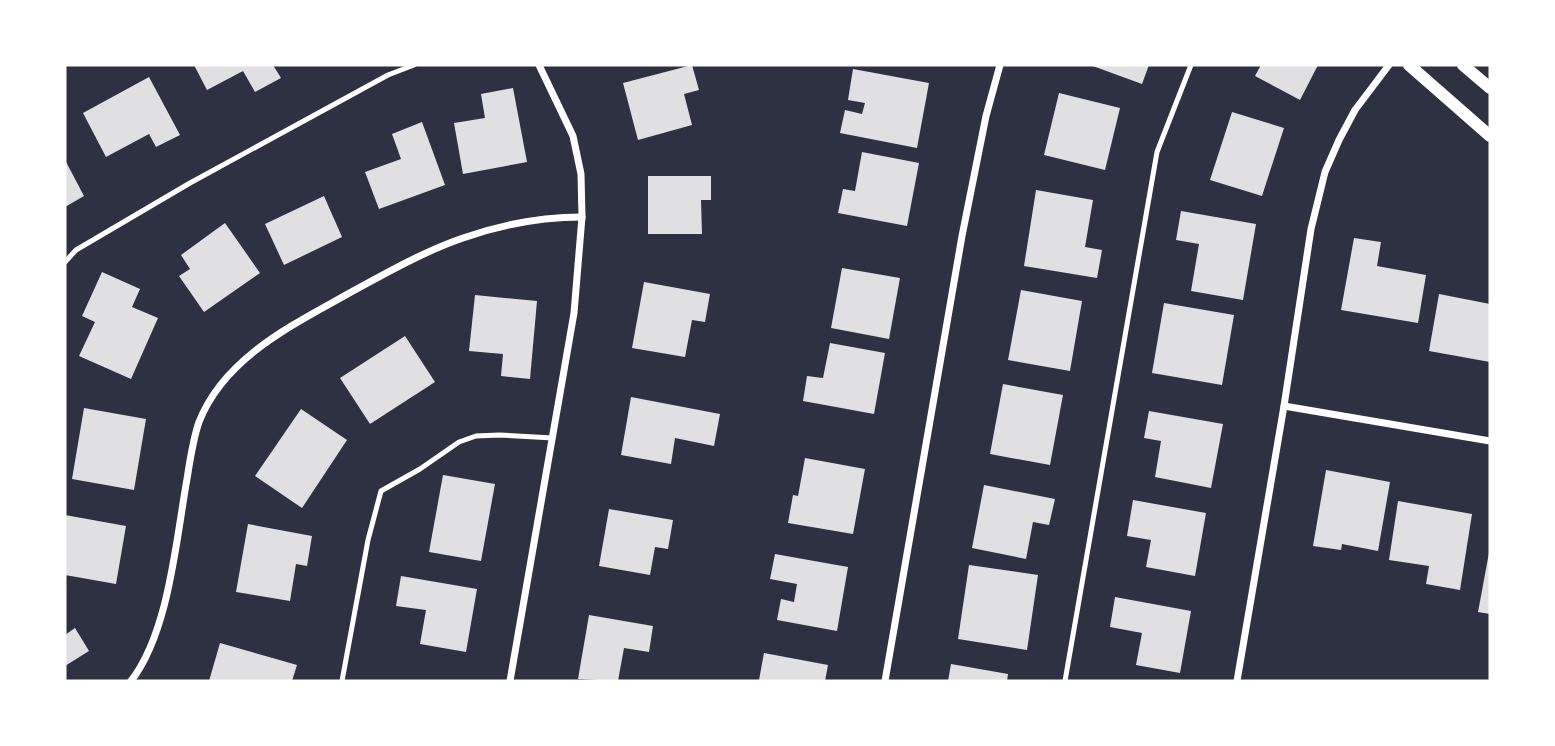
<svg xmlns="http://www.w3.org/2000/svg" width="1555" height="746" font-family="'Golos Text',sans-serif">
  <rect width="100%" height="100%" fill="#2d3142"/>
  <!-- building -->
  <g fill="#e0e0e3">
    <path d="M 194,65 L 273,65 L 281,78 L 255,92 L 243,71 L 207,90 Z"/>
    <path d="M 692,65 L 699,90 L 684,94 L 692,125 L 638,140 L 623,83 Z"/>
    <path d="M 1090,65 L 1149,65 L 1142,84 Z"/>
    <path d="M 1261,65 L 1318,65 L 1300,100 L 1255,76 Z"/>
    <path d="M 853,69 L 929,83 L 917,148 L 840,133 L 845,110 L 862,114 L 865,103 L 848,100 Z"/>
    <path d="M 149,77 L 180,135 L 156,147 L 149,134 L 106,157 L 83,113 Z"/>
    <path d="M 513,88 L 527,162 L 463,174 L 454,123 L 485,118 L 481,94 Z"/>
    <path d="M 1059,93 L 1120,108 L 1105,170 L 1044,155 Z"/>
    <path d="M 1232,112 L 1284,128 L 1262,196 L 1210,180 Z"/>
    <path d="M 422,122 L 445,185 L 379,209 L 365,172 L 401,159 L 392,134 Z"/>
    <path d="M 862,152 L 919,163 L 907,226 L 838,213 L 843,189 L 855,191 Z"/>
    <path d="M 65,160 L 84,196 L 65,207 Z"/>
    <path d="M 648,176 L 711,176 L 711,200 L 701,200 L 702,234 L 648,234 Z"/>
    <path d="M 1036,190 L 1093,200 L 1085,247 L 1102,250 L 1097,278 L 1024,266 Z"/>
    <path d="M 324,196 L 342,237 L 284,265 L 265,224 Z"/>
    <path d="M 1181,211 L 1256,224 L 1243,300 L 1191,291 L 1199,244 L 1176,240 Z"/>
    <path d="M 225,223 L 260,273 L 204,312 L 179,276 L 190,269 L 181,255 Z"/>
    <path d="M 1354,238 L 1381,242 L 1377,266 L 1426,275 L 1418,323 L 1341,310 Z"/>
    <path d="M 842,268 L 900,278 L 889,339 L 831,328 Z"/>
    <path d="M 102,272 L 140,289 L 132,307 L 158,318 L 131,379 L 79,356 L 95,322 L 82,316 Z"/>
    <path d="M 644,282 L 710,294 L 705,322 L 692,320 L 685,357 L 632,348 Z"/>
    <path d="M 1021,290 L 1082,301 L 1070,371 L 1008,360 Z"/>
    <path d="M 1439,294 L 1490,304 L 1490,362 L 1429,351 Z"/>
    <path d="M 475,295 L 537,301 L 530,379 L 501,376 L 503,354 L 469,351 Z"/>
    <path d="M 1164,303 L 1234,315 L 1222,385 L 1152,373 Z"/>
    <path d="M 405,336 L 435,382 L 370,424 L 340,378 Z"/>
    <path d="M 830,343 L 885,353 L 874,414 L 803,401 L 807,376 L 823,378 Z"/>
    <path d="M 1003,384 L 1063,395 L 1050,465 L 990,454 Z"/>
    <path d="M 631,397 L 720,414 L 714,446 L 675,438 L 671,464 L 621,455 Z"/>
    <path d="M 84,408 L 146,419 L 134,490 L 72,479 Z"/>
    <path d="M 301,409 L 347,440 L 302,508 L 255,476 Z"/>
    <path d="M 1149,411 L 1223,424 L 1211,488 L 1155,477 L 1161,441 L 1144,438 Z"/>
    <path d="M 805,458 L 865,469 L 853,534 L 788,523 L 793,495 L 798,496 Z"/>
    <path d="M 1326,470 L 1390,482 L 1378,551 L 1342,544 L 1341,550 L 1313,546 Z"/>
    <path d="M 443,475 L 495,484 L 481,561 L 429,552 Z"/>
    <path d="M 984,485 L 1055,499 L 1049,525 L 1033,522 L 1026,559 L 972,548 Z"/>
    <path d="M 1133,500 L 1206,513 L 1195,576 L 1146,567 L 1151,540 L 1127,536 Z"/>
    <path d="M 1398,501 L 1472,514 L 1460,590 L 1426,584 L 1429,566 L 1389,560 Z"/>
    <path d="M 609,509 L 673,520 L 668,549 L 655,547 L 650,575 L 599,566 Z"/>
    <path d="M 65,515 L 126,526 L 116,584 L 65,575 Z"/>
    <path d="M 248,524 L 312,536 L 307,566 L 296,564 L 290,601 L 236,592 Z"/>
    <path d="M 1489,553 L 1490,553 L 1490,614 L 1478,612 Z"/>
    <path d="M 775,554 L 848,567 L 837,631 L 777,620 L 781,599 L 794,602 L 797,584 L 770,579 Z"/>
    <path d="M 969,565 L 1038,575 L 1027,650 L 958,639 Z"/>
    <path d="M 401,576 L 477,589 L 466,652 L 420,644 L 426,610 L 396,606 Z"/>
    <path d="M 1115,597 L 1191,611 L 1180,673 L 1136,665 L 1142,633 L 1110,627 Z"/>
    <path d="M 589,615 L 653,626 L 649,652 L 624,648 L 618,681 L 578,679 Z"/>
    <path d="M 75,628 L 89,651 L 65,666 L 65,635 Z"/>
    <path d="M 220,643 L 297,665 L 292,681 L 209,681 Z"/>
    <path d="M 764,653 L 828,665 L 825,681 L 759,680 Z"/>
    <path d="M 951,664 L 1008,674 L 1007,681 L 948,681 Z"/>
  </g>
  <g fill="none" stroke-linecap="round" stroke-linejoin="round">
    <!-- service -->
    <g stroke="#fff" stroke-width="5">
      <path d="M 65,262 L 76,250 L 190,183 L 388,75 L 414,65"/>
      <path d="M 342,681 L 368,540 L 381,491 L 420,469 L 459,442 L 476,436 L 499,435 L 553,438"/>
      <path d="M 1065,681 L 1157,152 L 1191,65"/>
    </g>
    <!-- minor -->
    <g stroke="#fff" stroke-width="7">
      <path d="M 1284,406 L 1490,441"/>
      <path d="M 131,681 C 169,632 176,540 187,479 C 190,460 193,439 199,422 C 225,356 295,324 353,291 C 388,272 425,251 463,238 C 503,224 540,217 582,217"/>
      <path d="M 510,681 L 574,313 L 582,217 L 581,174 L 573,136 L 539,65"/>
      <path d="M 885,681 L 962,236 L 986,116 L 1000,65"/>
      <path d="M 1237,681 L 1284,406 L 1311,229 L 1325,172 L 1339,140 L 1355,110 L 1389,65"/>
    </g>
    <!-- tertiary -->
    <g stroke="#fff" stroke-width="12">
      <path d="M 1409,65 L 1490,136"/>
      <path d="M 1463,65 L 1490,88"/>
    </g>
  </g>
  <!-- border -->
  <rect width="1555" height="746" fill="none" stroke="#ffffff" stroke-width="133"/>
</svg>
